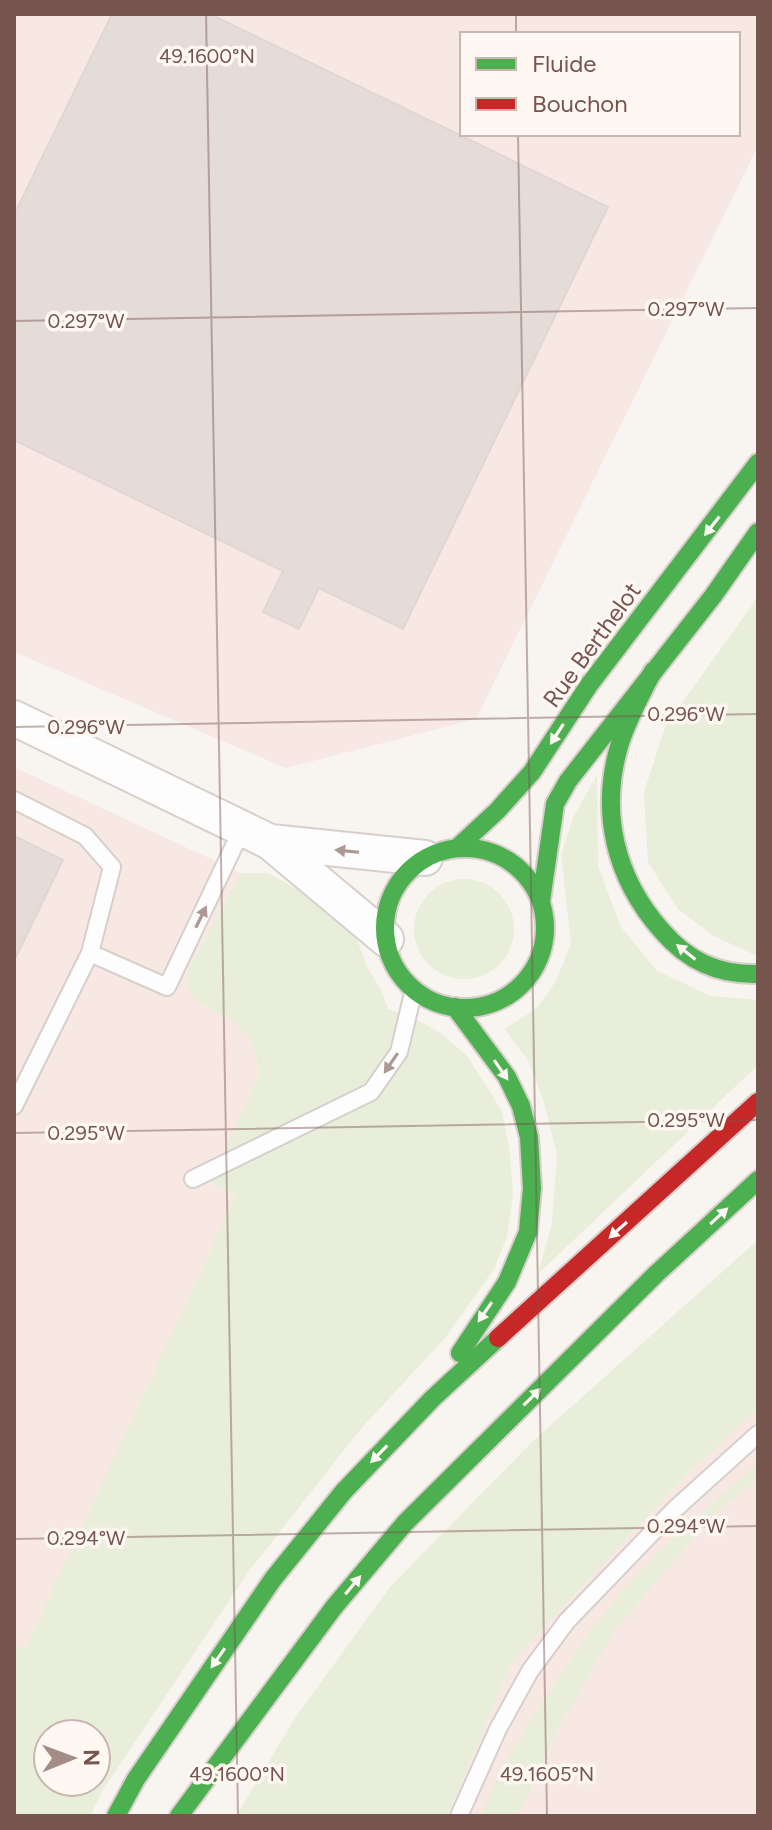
<svg xmlns="http://www.w3.org/2000/svg" width="772" height="1830" font-family="Figtree,sans-serif">
  <rect width="100%" height="100%" fill="#f8f4f0"/>
  <!-- commercial -->
  <g fill="#f7e8e4" fill-rule="evenodd">
    <path d="M 14,14 L 758,14 L 758,146 L 476,719 L 286,768 L 14,652 ZM 462,34 L 738,34 L 738,134 L 462,134 Z"/>
    <path d="M 14,767 L 241,873 L 188,969 L 195,1000 L 235,1023 L 247,1036 L 256,1052 L 258,1076 L 211,1184 L 236,1195 L 25,1650 L 14,1645 Z"/>
    <path d="M 758,1408 L 758,1816 L 448,1816 L 512,1662 L 686,1475 Z"/>
  </g>
  <!-- green -->
  <g fill="#e9eedb" fill-rule="evenodd">
    <path d="M 758,597 L 758,955 L 757,956 L 714,936 L 678,909 L 648,862 L 644,792 L 666,725 Z"/>
    <path d="M 597,775 L 598,866 L 621,927 L 656,970 L 710,996 L 758,1000 L 758,1065 L 538,1274 L 552,1223 L 557,1155 L 544,1102 L 529,1062 L 505,1029 L 537,1008 L 556,981 L 571,944 L 561,855 L 573,818 Z"/>
    <path d="M 241,873 L 268,873 L 350,920 L 367,967 L 382,992 L 388,1009 L 410,1016 L 441,1033 L 467,1056 L 502,1111 L 510,1153 L 513,1195 L 507,1237 L 494,1269 L 445,1338 L 359,1431 L 249,1571 L 103,1790 L 90,1816 L 14,1816 L 14,1645 L 25,1649 L 236,1195 L 210,1183 L 258,1076 L 256,1052 L 247,1036 L 235,1023 L 195,1000 L 188,987 L 188,969 ZM 48,1734 L 96,1734 L 96,1782 L 48,1782 Z"/>
    <circle cx="464" cy="929" r="50"/>
    <path d="M 758,1240 L 758,1408 L 686,1475 L 512,1662 L 448,1816 L 236,1816 L 295,1718 L 390,1587 L 533,1441 Z"/>
    <path d="M 758,1463 L 758,1478 L 713,1516 L 614,1631 L 555,1735 L 518,1816 L 481,1816 C 499,1770 524,1728 552,1688 C 567,1666 581,1643 597,1622 C 642,1563 702,1512 758,1463 Z"/>
  </g>
  <!-- building -->
  <g fill="#e5dbd7" stroke="#e1d6d2" stroke-width="2">
    <path d="M 112,14 L 210,14 L 608,207 L 403,629 L 319,588 L 299,629 L 263,612 L 283,571 L 14,440 L 14,215 Z"/>
    <path d="M 14,836 L 63,860 L 14,961 Z"/>
  </g>
  <g fill="none" stroke-linecap="round" stroke-linejoin="round">
    <!-- lane casing -->
    <g stroke="#d7cfcc" stroke-width="20">
      <g id="lane">
        <path d="M 14,800 L 85,836 L 112,867 L 90,953 L 14,1106"/>
        <path d="M 90,953 L 167,987 L 242,829"/>
        <path d="M 193,1179 L 371,1092 L 399,1052 L 414,989"/>
        <path d="M 459,1816 L 498,1729 L 530,1671 L 567,1621 L 674,1510 L 758,1434"/>
      </g>
    </g>
    <!-- street casing -->
    <g stroke="#d7cfcc" stroke-width="38">
      <g id="street">
        <path d="M 14,718 L 270,842 L 386,939"/>
        <path d="M 270,842 L 425,858"/>
      </g>
    </g>
    <!-- fast casing -->
    <g stroke="#d8cfcb" stroke-width="22">
      <g id="fast">
        <path d="M 653,671 C 641,695 628,718 620,743 C 599,812 615,878 662,931 C 688,961 718,975 758,974"/>
        <path d="M 457,848 L 497,811 L 532,772 L 589,685 L 758,463"/>
        <circle cx="465" cy="928" r="80"/>
        <path d="M 541,901 L 555,804 L 568,781 L 713,596 L 758,532"/>
        <path d="M 455,1007 L 507,1077 L 521,1106 L 529,1137 L 532,1188 L 528,1232 L 507,1282 L 460,1353"/>
        <path d="M 116,1816 L 136,1779 L 273,1579 L 344,1491 L 433,1398 L 498,1338"/>
        <path d="M 179,1816 L 334,1607 L 405,1523 L 656,1274 L 758,1180"/>
      </g>
    </g>
    <!-- jam casing -->
    <g stroke="#d8cfcb" stroke-width="22">
      <path id="jam" d="M 498,1338 L 758,1102"/>
    </g>
    <!-- lane -->
    <use href="#lane" stroke="#fefdfd" stroke-width="16"/>
    <!-- street -->
    <use href="#street" stroke="#fefdfd" stroke-width="34"/>
    <!-- fast -->
    <use href="#fast" stroke="#4caf50" stroke-width="18"/>
    <!-- jam -->
    <use href="#jam" stroke="#c62828" stroke-width="18"/>
  </g>
  <!-- one-way arrows -->
  <defs><path id="oneway-solid" d="M-6-.8H1V-3.2L6.5 0L1 3.2V.8H-6Z" transform="scale(2)"/></defs>
  <g fill="#fef7f2">
    <use href="#oneway-solid" transform="translate(712 526) rotate(128)"/>
    <use href="#oneway-solid" transform="translate(557 734) rotate(123)"/>
    <use href="#oneway-solid" transform="translate(686 952) rotate(-142)"/>
    <use href="#oneway-solid" transform="translate(501 1070) rotate(55)"/>
    <use href="#oneway-solid" transform="translate(719 1216) rotate(-43)"/>
    <use href="#oneway-solid" transform="translate(618 1230) rotate(138)"/>
    <use href="#oneway-solid" transform="translate(485 1312) rotate(125)"/>
    <use href="#oneway-solid" transform="translate(532 1397) rotate(-45)"/>
    <use href="#oneway-solid" transform="translate(379 1454) rotate(134)"/>
    <use href="#oneway-solid" transform="translate(353 1585) rotate(-50)"/>
    <use href="#oneway-solid" transform="translate(218 1658) rotate(125)"/>
  </g>
  <g fill="#ad9895">
    <use href="#oneway-solid" transform="translate(347 851) rotate(-174)"/>
    <use href="#oneway-solid" transform="translate(201 917) rotate(-64)"/>
    <use href="#oneway-solid" transform="translate(391 1063) rotate(124)"/>
  </g>
  <!-- ticks -->
  <path fill="none" stroke="#77554f" stroke-width="2" stroke-opacity="0.45" d="M 206,14 L 238,1816M 516,14 L 516,34M 518,134 L 547,1816M 14,321 L 758,308M 14,727 L 758,714M 14,1133 L 758,1120M 14,1539 L 758,1526"/>
  <g text-anchor="middle" stroke-width="7" stroke-linejoin="round" paint-order="stroke">
    <!-- street labels -->
    <g font-size="24" fill="#77554f" stroke="#fef7f2">
      <text transform="translate(592 645) rotate(-54)" y="8">Rue Berthelot</text>
    </g>
  </g>
  <g font-size="20" text-anchor="middle" fill="#77554f" stroke="#fef7f2" stroke-width="7" stroke-linejoin="round" paint-order="stroke">
    <text x="207" y="63">49.1600°N</text>
    <text x="686" y="316">0.297°W</text>
    <text x="86" y="328">0.297°W</text>
    <text x="686" y="721">0.296°W</text>
    <text x="86" y="734">0.296°W</text>
    <text x="686" y="1127">0.295°W</text>
    <text x="86" y="1140">0.295°W</text>
    <text x="686" y="1533">0.294°W</text>
    <text x="86" y="1545">0.294°W</text>
    <text x="237" y="1781">49.1600°N</text>
    <text x="547" y="1781">49.1605°N</text>
  </g>
  <!-- border -->
  <rect width="772" height="1830" fill="none" stroke="#77554f" stroke-width="32"/>
  <!-- legend -->
  <rect x="460" y="32" width="280" height="104" fill="#fef7f2" stroke="#c8b6b1" stroke-width="2"/>
  <rect x="476" y="58" width="40" height="12" fill="#4caf50" stroke="#c8b6b1" stroke-width="2"/>
  <text x="532" y="72" font-size="24" fill="#77554f">Fluide</text>
  <rect x="476" y="98" width="40" height="12" fill="#c62828" stroke="#c8b6b1" stroke-width="2"/>
  <text x="532" y="112" font-size="24" fill="#77554f">Bouchon</text>
  <!-- north arrow -->
  <g transform="translate(72 1758) rotate(89)"><circle r="38" fill="#fef7f2" stroke="#c8b6b1" stroke-width="2"/>
  <path d="M0-6L14 30L0 20L-14 30Z" fill="#a48d87"/>
  <text y="-12" font-size="22" font-weight="bold" text-anchor="middle" fill="#77554f">N</text>
  </g>
</svg>
